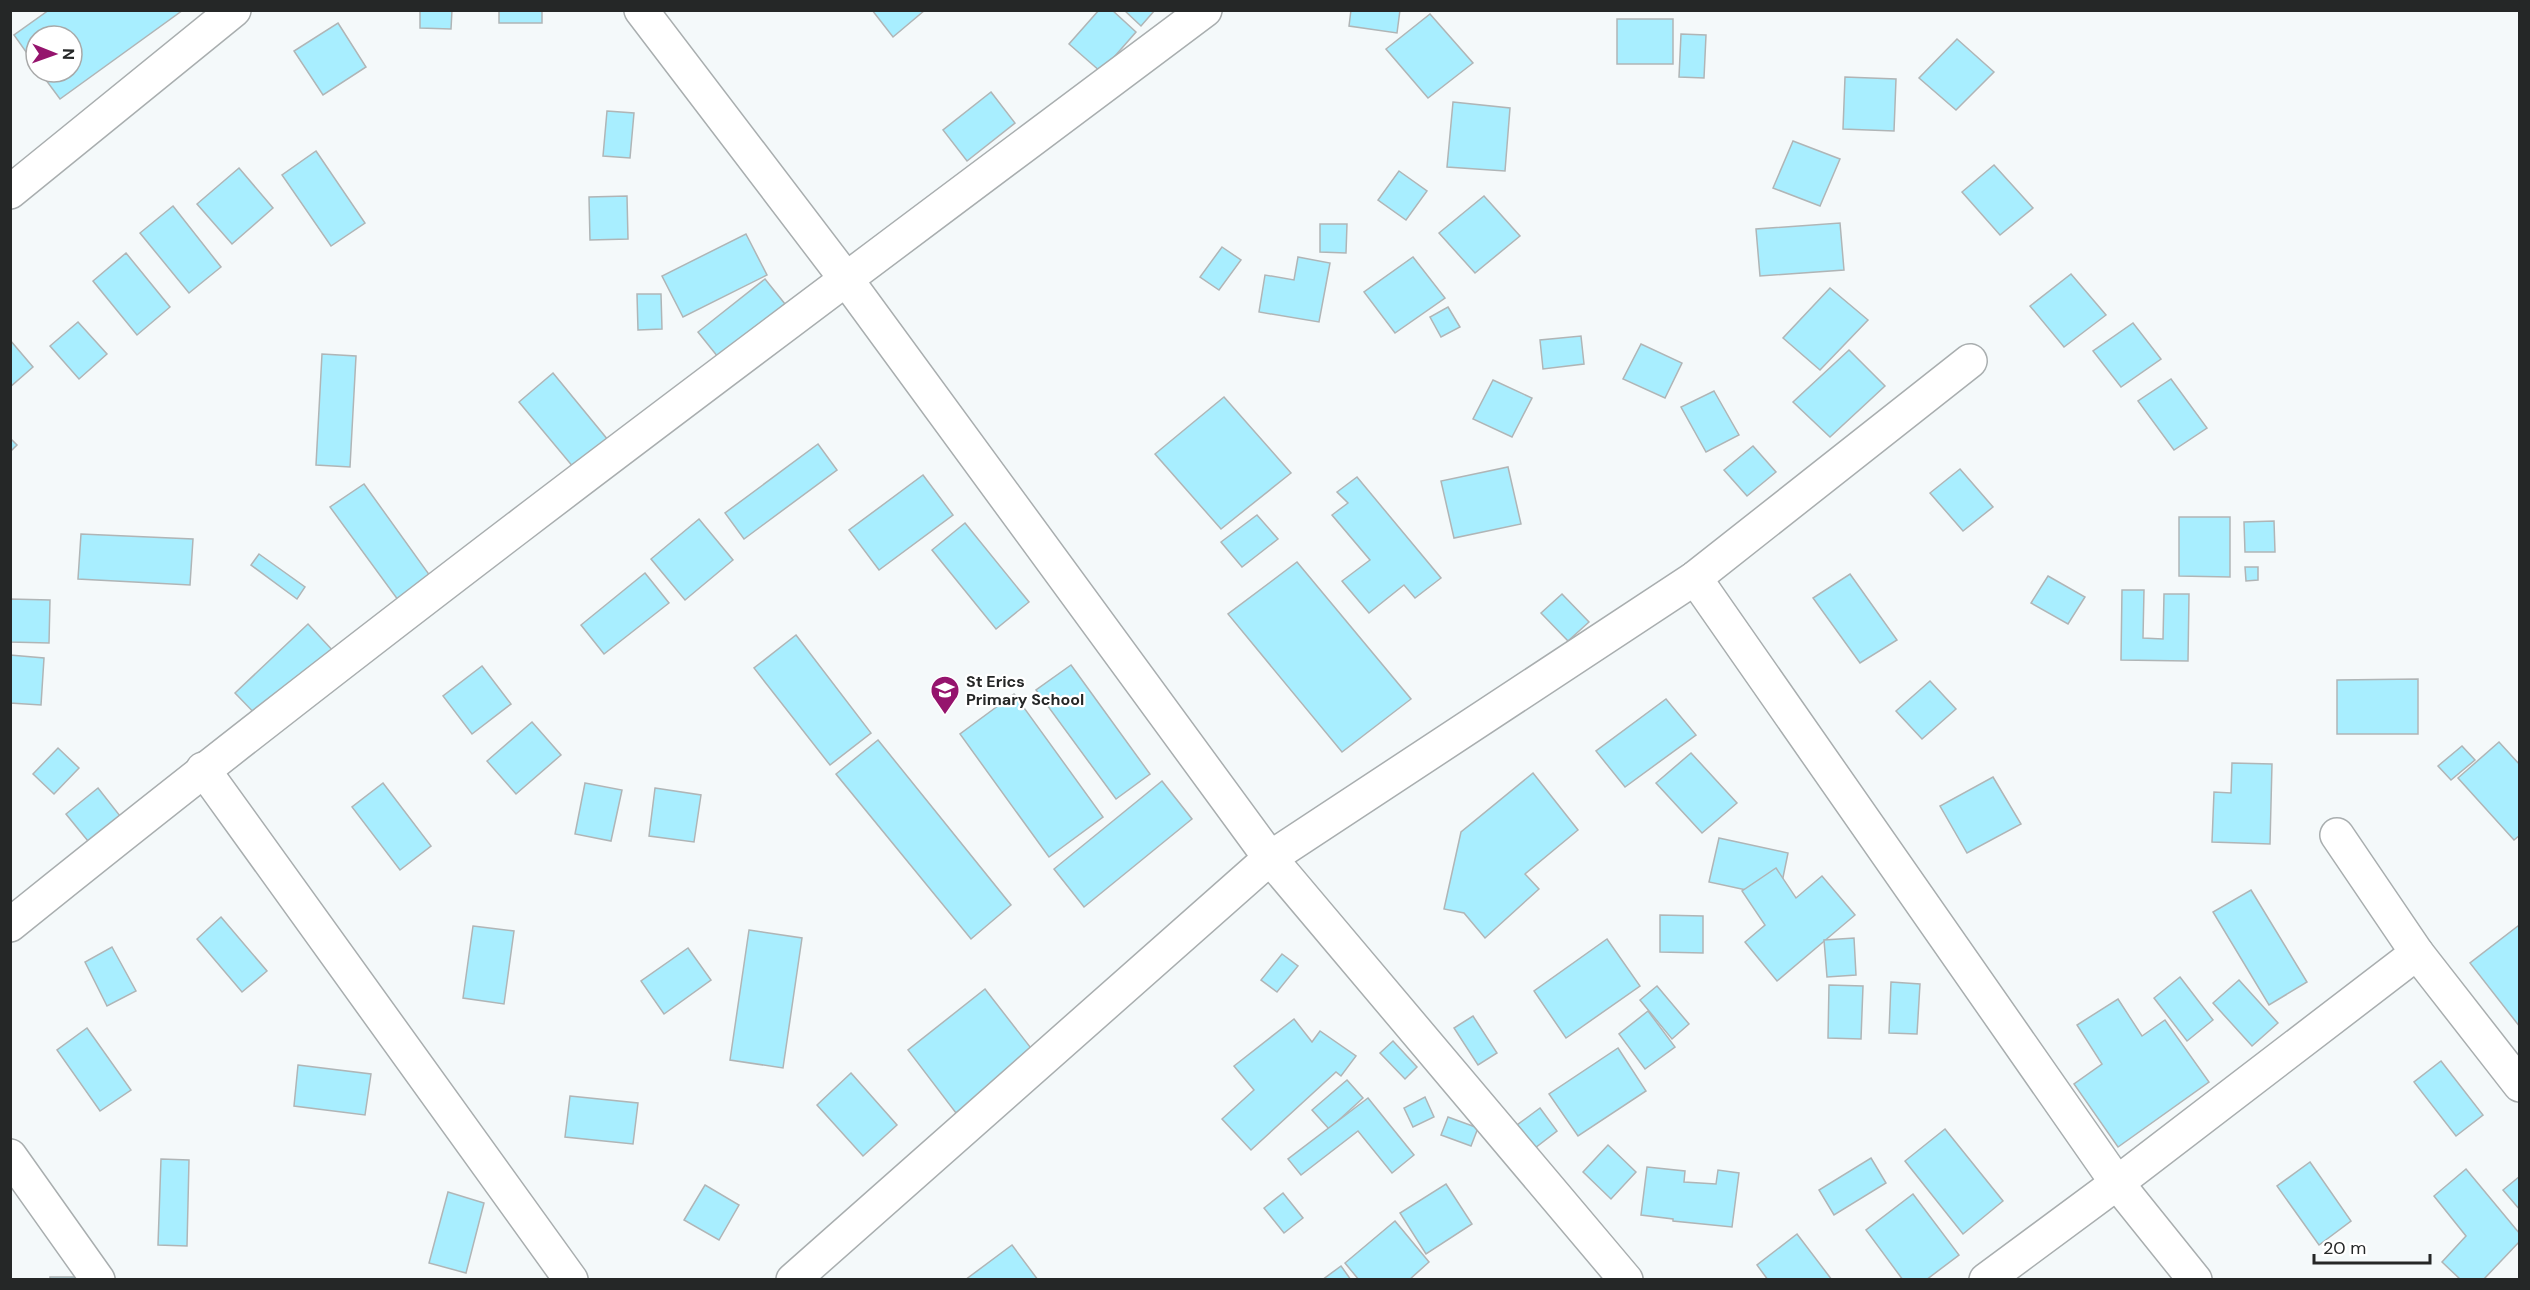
<svg xmlns="http://www.w3.org/2000/svg" width="2530" height="1290" font-family="'DM Sans',sans-serif">
  <rect width="100%" height="100%" fill="#f4f9fa"/>
  <!-- building -->
  <g fill="#a8eeff" stroke="#b0b5b6" stroke-width="1.5">
    <path d="M 49,10 L 183,10 L 60,99 L 40,72 L 72,72 L 72,36 L 36,36 L 36,66 L 14,35 Z"/>
    <path d="M 420,10 L 452,10 L 451,29 L 420,28 Z"/>
    <rect x="499" y="10" width="43" height="13"/>
    <path d="M 872,10 L 925,10 L 893,37 Z"/>
    <path d="M 1099,10 L 1112,10 L 1136,32 L 1101,72 L 1069,44 Z"/>
    <path d="M 1124,10 L 1155,10 L 1141,26 Z"/>
    <path d="M 1351,10 L 1400,10 L 1397,33 L 1349,26 Z"/>
    <path d="M 1430,14 L 1473,63 L 1428,98 L 1386,49 Z"/>
    <rect x="1617" y="19" width="56" height="45"/>
    <path d="M 338,23 L 366,67 L 323,95 L 294,51 Z"/>
    <path d="M 1681,34 L 1706,35 L 1704,78 L 1679,77 Z"/>
    <path d="M 1957,39 L 1994,72 L 1956,110 L 1919,78 Z"/>
    <path d="M 1845,77 L 1896,79 L 1894,131 L 1843,129 Z"/>
    <path d="M 991,92 L 1015,123 L 967,161 L 943,130 Z"/>
    <path d="M 1453,102 L 1510,108 L 1505,171 L 1447,167 Z"/>
    <path d="M 607,111 L 634,113 L 630,158 L 603,156 Z"/>
    <path d="M 1793,141 L 1840,159 L 1820,206 L 1773,188 Z"/>
    <path d="M 316,151 L 365,223 L 331,246 L 282,175 Z"/>
    <path d="M 1994,165 L 2033,208 L 2000,235 L 1962,192 Z"/>
    <path d="M 239,168 L 273,208 L 232,244 L 197,204 Z"/>
    <path d="M 1399,171 L 1427,191 L 1406,220 L 1378,200 Z"/>
    <path d="M 627,196 L 628,239 L 590,240 L 589,197 Z"/>
    <path d="M 1484,196 L 1520,236 L 1475,273 L 1439,233 Z"/>
    <path d="M 173,206 L 221,267 L 189,293 L 140,233 Z"/>
    <path d="M 1840,223 L 1844,270 L 1760,276 L 1756,229 Z"/>
    <path d="M 1320,224 L 1347,224 L 1346,253 L 1320,252 Z"/>
    <path d="M 746,234 L 767,275 L 683,317 L 662,276 Z"/>
    <path d="M 1222,247 L 1241,260 L 1219,290 L 1200,277 Z"/>
    <path d="M 126,253 L 170,307 L 137,335 L 93,281 Z"/>
    <path d="M 1298,257 L 1330,263 L 1319,322 L 1259,312 L 1265,275 L 1294,280 Z"/>
    <path d="M 1413,257 L 1445,298 L 1395,333 L 1364,292 Z"/>
    <path d="M 2071,274 L 2106,315 L 2064,347 L 2030,306 Z"/>
    <path d="M 765,279 L 793,314 L 726,367 L 698,332 Z"/>
    <path d="M 1830,288 L 1868,320 L 1820,370 L 1783,338 Z"/>
    <path d="M 637,294 L 661,294 L 662,329 L 638,330 Z"/>
    <path d="M 1448,307 L 1460,327 L 1441,337 L 1430,317 Z"/>
    <path d="M 78,322 L 107,354 L 79,379 L 50,346 Z"/>
    <path d="M 2133,323 L 2161,359 L 2121,387 L 2093,351 Z"/>
    <path d="M 1581,336 L 1584,364 L 1543,369 L 1540,340 Z"/>
    <path d="M 10,340 L 33,367 L 10,387 Z"/>
    <path d="M 1641,344 L 1682,363 L 1665,398 L 1623,379 Z"/>
    <path d="M 1849,350 L 1885,386 L 1830,437 L 1793,402 Z"/>
    <path d="M 322,354 L 356,356 L 350,467 L 316,465 Z"/>
    <path d="M 553,373 L 608,440 L 574,468 L 519,402 Z"/>
    <path d="M 2171,379 L 2207,428 L 2174,450 L 2138,401 Z"/>
    <path d="M 1493,380 L 1532,398 L 1512,437 L 1473,419 Z"/>
    <path d="M 1714,391 L 1739,435 L 1706,452 L 1681,407 Z"/>
    <path d="M 1224,397 L 1291,473 L 1221,529 L 1155,454 Z"/>
    <path d="M 10,438 L 17,445 L 10,452 Z"/>
    <path d="M 818,444 L 837,470 L 744,539 L 725,513 Z"/>
    <path d="M 1753,446 L 1776,472 L 1747,496 L 1724,470 Z"/>
    <path d="M 1508,467 L 1521,524 L 1454,538 L 1441,481 Z"/>
    <path d="M 1960,469 L 1993,507 L 1963,531 L 1930,493 Z"/>
    <path d="M 923,475 L 953,515 L 879,570 L 849,530 Z"/>
    <path d="M 1357,477 L 1441,578 L 1415,598 L 1404,585 L 1369,613 L 1342,581 L 1370,560 L 1332,515 L 1348,503 L 1337,492 Z"/>
    <path d="M 364,484 L 433,580 L 401,604 L 330,507 Z"/>
    <path d="M 1257,515 L 1278,539 L 1242,567 L 1221,542 Z"/>
    <path d="M 2179,517 L 2230,517 L 2230,577 L 2179,576 Z"/>
    <path d="M 699,519 L 733,560 L 685,600 L 651,559 Z"/>
    <path d="M 2274,521 L 2275,552 L 2245,552 L 2244,522 Z"/>
    <path d="M 965,523 L 1029,602 L 996,629 L 932,550 Z"/>
    <path d="M 81,534 L 193,539 L 190,585 L 78,579 Z"/>
    <path d="M 259,554 L 305,587 L 297,599 L 251,565 Z"/>
    <path d="M 1297,562 L 1411,699 L 1342,752 L 1228,614 Z"/>
    <path d="M 2245,567 L 2258,567 L 2258,580 L 2246,581 Z"/>
    <path d="M 645,573 L 669,603 L 604,654 L 581,625 Z"/>
    <path d="M 1850,574 L 1897,640 L 1860,663 L 1813,598 Z"/>
    <path d="M 2048,576 L 2085,597 L 2068,624 L 2031,603 Z"/>
    <path d="M 2122,590 L 2144,590 L 2143,638 L 2163,639 L 2164,594 L 2189,594 L 2188,661 L 2121,660 Z"/>
    <path d="M 1562,594 L 1589,622 L 1568,641 L 1541,613 Z"/>
    <path d="M 10,599 L 50,600 L 49,643 L 10,642 Z"/>
    <path d="M 308,624 L 335,653 L 263,722 L 235,693 Z"/>
    <path d="M 796,635 L 871,733 L 830,765 L 754,668 Z"/>
    <path d="M 10,655 L 44,658 L 41,705 L 10,703 Z"/>
    <path d="M 1071,665 L 1150,774 L 1116,799 L 1036,690 Z"/>
    <path d="M 482,666 L 511,704 L 472,734 L 443,696 Z"/>
    <path d="M 2418,679 L 2418,734 L 2337,734 L 2337,680 Z"/>
    <path d="M 1930,681 L 1956,709 L 1922,739 L 1896,711 Z"/>
    <path d="M 1014,694 L 1103,817 L 1049,857 L 960,734 Z"/>
    <path d="M 1666,699 L 1696,735 L 1625,787 L 1596,751 Z"/>
    <path d="M 532,722 L 561,755 L 516,794 L 487,761 Z"/>
    <path d="M 878,740 L 1011,905 L 971,939 L 836,774 Z"/>
    <path d="M 2499,742 L 2520,765 L 2520,835 L 2514,840 L 2458,778 Z"/>
    <path d="M 2462,746 L 2475,760 L 2451,780 L 2438,766 Z"/>
    <path d="M 58,748 L 79,768 L 54,794 L 33,774 Z"/>
    <path d="M 1691,753 L 1737,803 L 1702,833 L 1656,783 Z"/>
    <path d="M 2232,763 L 2272,764 L 2270,844 L 2212,842 L 2214,792 L 2231,793 Z"/>
    <path d="M 1533,773 L 1578,830 L 1525,874 L 1539,889 L 1485,938 L 1464,913 L 1444,909 L 1461,832 Z"/>
    <path d="M 1993,777 L 2021,824 L 1967,853 L 1940,806 Z"/>
    <path d="M 1162,781 L 1192,819 L 1084,907 L 1054,869 Z"/>
    <path d="M 383,783 L 431,846 L 400,870 L 352,807 Z"/>
    <path d="M 585,783 L 622,790 L 611,841 L 575,834 Z"/>
    <path d="M 98,788 L 124,821 L 92,846 L 66,814 Z"/>
    <path d="M 655,788 L 701,795 L 694,842 L 649,836 Z"/>
    <path d="M 1719,838 L 1788,853 L 1779,897 L 1709,882 Z"/>
    <path d="M 1776,868 L 1796,898 L 1822,876 L 1855,915 L 1777,981 L 1745,942 L 1765,925 L 1742,891 Z"/>
    <path d="M 2251,890 L 2307,982 L 2269,1005 L 2213,912 Z"/>
    <path d="M 1660,915 L 1703,916 L 1703,953 L 1660,952 Z"/>
    <path d="M 221,917 L 267,971 L 242,992 L 197,939 Z"/>
    <path d="M 473,926 L 514,931 L 504,1004 L 463,998 Z"/>
    <path d="M 2518,926 L 2520,928 L 2520,1027 L 2470,963 Z"/>
    <path d="M 749,930 L 802,938 L 783,1068 L 730,1060 Z"/>
    <path d="M 1854,938 L 1856,975 L 1827,977 L 1824,940 Z"/>
    <path d="M 1607,939 L 1640,986 L 1566,1038 L 1534,991 Z"/>
    <path d="M 112,947 L 136,991 L 107,1006 L 85,962 Z"/>
    <path d="M 688,948 L 711,980 L 664,1014 L 641,981 Z"/>
    <path d="M 1282,954 L 1298,966 L 1277,992 L 1261,980 Z"/>
    <path d="M 2180,977 L 2213,1020 L 2187,1041 L 2154,998 Z"/>
    <path d="M 2239,980 L 2278,1023 L 2252,1046 L 2213,1003 Z"/>
    <path d="M 1891,982 L 1920,984 L 1917,1034 L 1889,1033 Z"/>
    <path d="M 1829,985 L 1863,986 L 1861,1039 L 1828,1038 Z"/>
    <path d="M 1657,986 L 1689,1024 L 1672,1039 L 1640,1000 Z"/>
    <path d="M 985,989 L 1034,1052 L 956,1113 L 908,1050 Z"/>
    <path d="M 2118,999 L 2142,1036 L 2165,1020 L 2209,1082 L 2118,1147 L 2074,1084 L 2102,1064 L 2077,1025 Z"/>
    <path d="M 1648,1011 L 1675,1047 L 1645,1069 L 1619,1034 Z"/>
    <path d="M 1473,1016 L 1497,1053 L 1478,1065 L 1454,1028 Z"/>
    <path d="M 1294,1019 L 1312,1042 L 1320,1031 L 1356,1056 L 1341,1076 L 1336,1072 L 1251,1150 L 1222,1119 L 1254,1090 L 1234,1066 Z"/>
    <path d="M 87,1028 L 131,1090 L 100,1111 L 57,1050 Z"/>
    <path d="M 1393,1041 L 1417,1067 L 1405,1079 L 1380,1053 Z"/>
    <path d="M 1618,1048 L 1646,1091 L 1578,1136 L 1549,1094 Z"/>
    <path d="M 2441,1061 L 2483,1115 L 2456,1136 L 2414,1082 Z"/>
    <path d="M 298,1065 L 371,1074 L 365,1115 L 294,1106 Z"/>
    <path d="M 851,1073 L 897,1125 L 863,1156 L 817,1105 Z"/>
    <path d="M 1347,1080 L 1363,1098 L 1329,1129 L 1312,1110 Z"/>
    <path d="M 570,1096 L 638,1103 L 633,1144 L 565,1137 Z"/>
    <path d="M 1425,1097 L 1434,1117 L 1413,1127 L 1404,1108 Z"/>
    <path d="M 1368,1098 L 1414,1155 L 1392,1173 L 1358,1131 L 1301,1175 L 1288,1159 Z"/>
    <path d="M 1540,1108 L 1557,1131 L 1535,1148 L 1517,1125 Z"/>
    <path d="M 1448,1117 L 1478,1128 L 1471,1146 L 1441,1135 Z"/>
    <path d="M 1945,1129 L 2003,1201 L 1963,1234 L 1905,1161 Z"/>
    <path d="M 1608,1145 L 1636,1172 L 1611,1199 L 1583,1172 Z"/>
    <path d="M 1871,1158 L 1886,1183 L 1834,1215 L 1819,1190 Z"/>
    <path d="M 161,1159 L 189,1160 L 187,1246 L 158,1245 Z"/>
    <path d="M 2310,1162 L 2351,1221 L 2319,1245 L 2277,1186 Z"/>
    <path d="M 1647,1167 L 1685,1171 L 1684,1182 L 1716,1184 L 1718,1170 L 1739,1173 L 1732,1227 L 1673,1221 L 1673,1219 L 1641,1215 Z"/>
    <path d="M 2466,1169 L 2520,1234 L 2520,1241 L 2483,1280 L 2461,1280 L 2442,1262 L 2466,1236 L 2434,1196 Z"/>
    <path d="M 2520,1176 L 2520,1210 L 2503,1190 Z"/>
    <path d="M 1446,1184 L 1472,1224 L 1426,1254 L 1400,1213 Z"/>
    <path d="M 705,1185 L 739,1205 L 719,1240 L 684,1220 Z"/>
    <path d="M 448,1192 L 484,1203 L 466,1273 L 429,1263 Z"/>
    <path d="M 1283,1193 L 1303,1218 L 1284,1233 L 1264,1208 Z"/>
    <path d="M 1913,1194 L 1959,1255 L 1926,1280 L 1903,1280 L 1866,1230 Z"/>
    <path d="M 1395,1221 L 1429,1262 L 1409,1280 L 1359,1280 L 1345,1263 Z"/>
    <path d="M 1797,1234 L 1832,1280 L 1768,1280 L 1757,1265 Z"/>
    <path d="M 1012,1245 L 1038,1280 L 965,1280 Z"/>
    <path d="M 1341,1266 L 1351,1280 L 1322,1280 Z"/>
    <rect x="50" y="1277" width="28" height="3"/>
  </g>
  <g fill="none" stroke-linecap="round" stroke-linejoin="round">
    <!-- minor casing -->
    <g stroke="#a9aeaf" stroke-width="36">
      <g id="minor">
        <path d="M 641,10 L 846,279 L 1270,858 L 1626,1280"/>
        <path d="M 10,192 L 234,10"/>
        <path d="M 1695,578 L 2117,1183 L 2195,1280"/>
        <path d="M 203,769 L 571,1280"/>
        <path d="M 2337,835 L 2417,953 L 2520,1085"/>
        <path d="M 10,925 C 400,610 804,311 1205,10"/>
        <path d="M 10,1156 L 98,1280"/>
        <path d="M 793,1280 L 1270,858 L 1695,578 L 1970,361"/>
        <path d="M 1986,1280 L 2117,1183 L 2417,953"/>
      </g>
    </g>
    <!-- minor -->
    <use href="#minor" stroke="#fff" stroke-width="33"/>
  </g>
  <!-- icons -->
  <defs>
    <g id="school-pin" transform="scale(1.5)"><path d="M0 17L-7.5 6A9.5 9.5 0 1 1 7.5 6Z" fill="#95146d" stroke="#fff"/><path d="M0-5L7-2L0 1L-7-2ZM-4 1L0 2.5L4 1V4Q0 6-4 4Z" fill="#fff"/></g>
  </defs>
  <g fill-rule="evenodd">
    <use href="#school-pin" x="945" y="690"/>
  </g>
  <g text-anchor="middle" stroke-width="4.5" stroke-linejoin="round" paint-order="stroke">
    <!-- poi labels -->
    <g font-size="16" font-weight="bold" fill="#252727" stroke="#fff" text-anchor="start">
      <text x="966" y="687">St Erics<tspan x="966" dy="18">Primary School</tspan></text>
    </g>
  </g>
  <!-- border -->
  <rect width="2530" height="1290" fill="none" stroke="#252727" stroke-width="24"/>
  <!-- north arrow -->
  <g transform="translate(54 54) rotate(91)"><circle r="28" fill="#ffffff" stroke="#a8a9a9" stroke-width="1.5"/>
  <path d="M0-4.5L10 22L0 15L-10 22Z" fill="#95146d"/>
  <text y="-9" font-size="16" font-weight="bold" text-anchor="middle" fill="#252727">N</text>
  </g>
  <!-- scale -->
  <path d="M2314 1254v9h116v-9" fill="none" stroke="#252727" stroke-width="3"/>
  <text x="2323" y="1254" font-size="18" fill="#252727" stroke="#ffffff" stroke-width="4.5" paint-order="stroke">20 m</text>
</svg>
